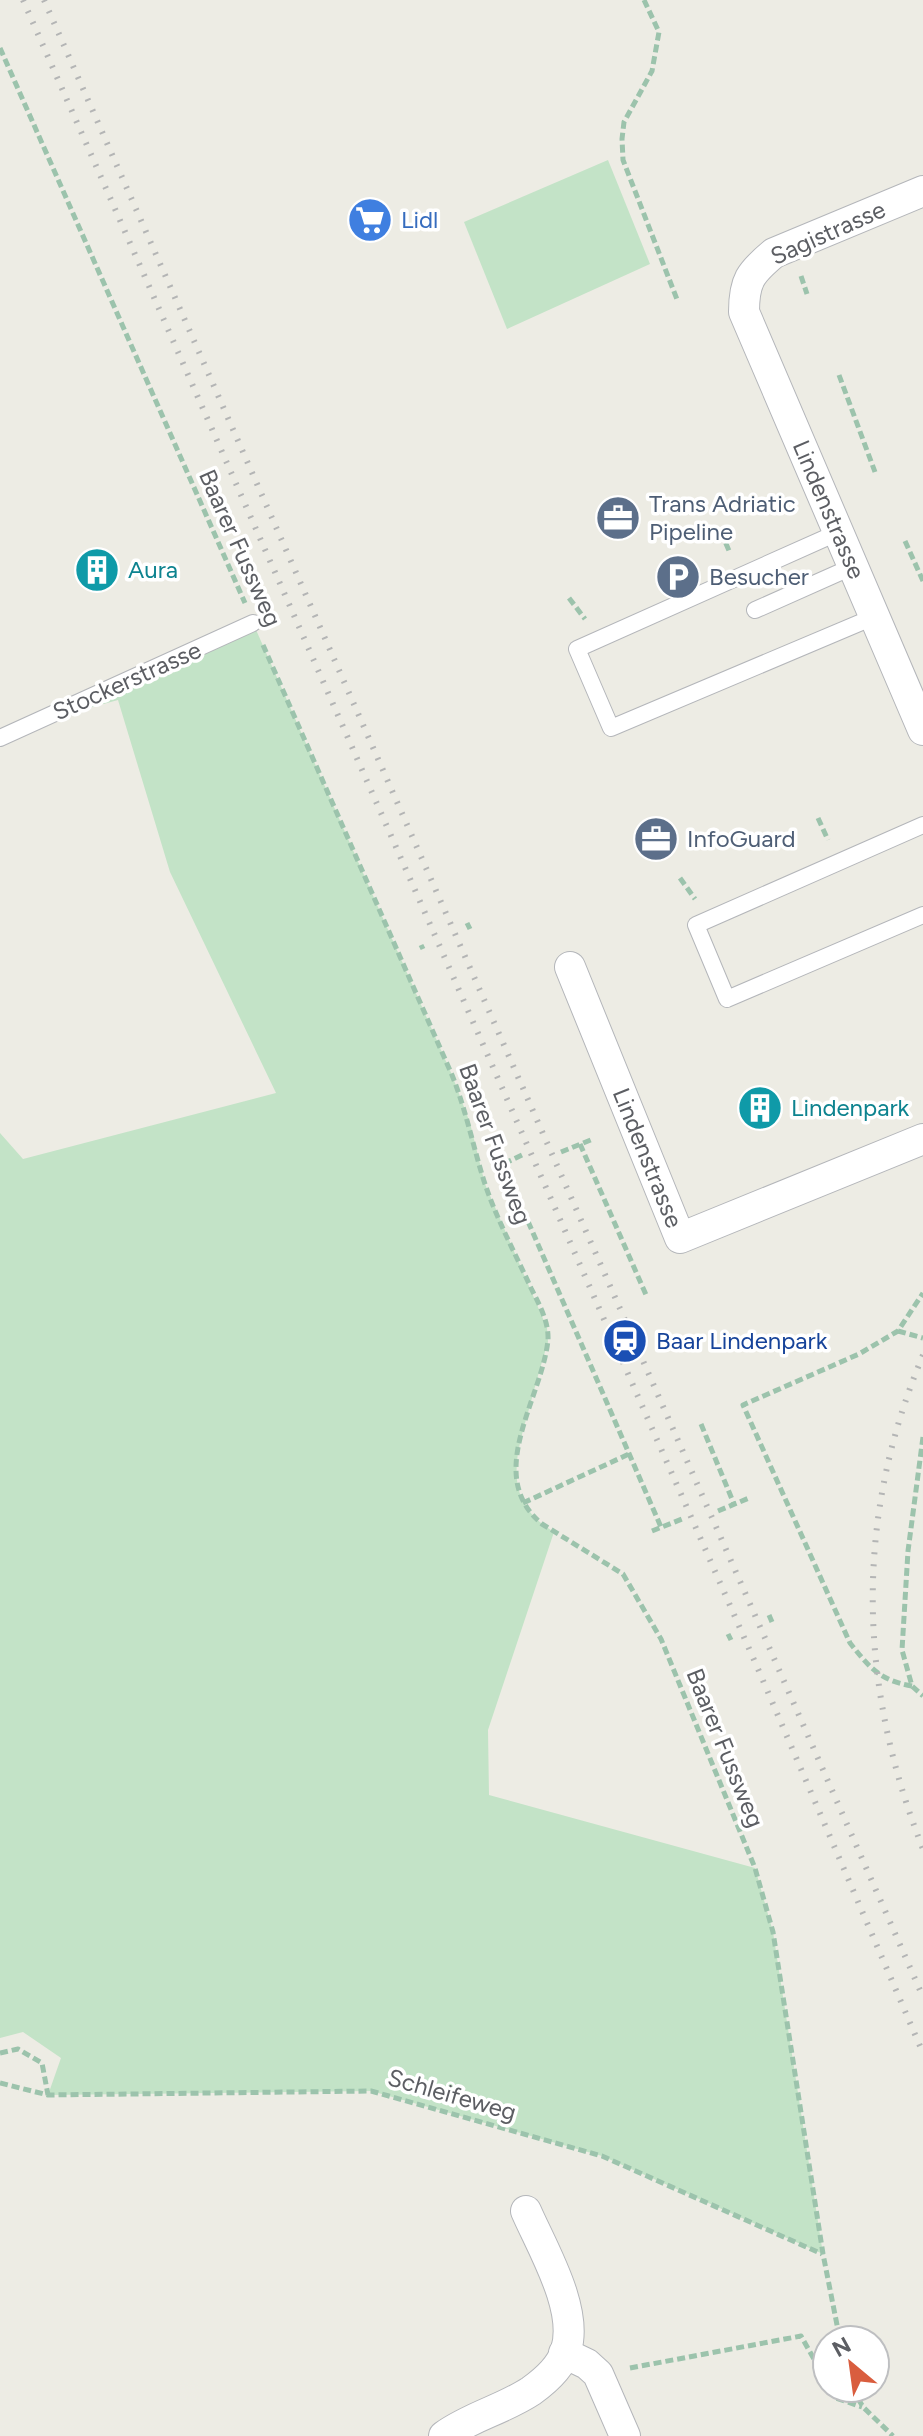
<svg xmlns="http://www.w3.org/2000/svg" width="923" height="2436" font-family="Figtree,sans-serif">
  <rect width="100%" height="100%" fill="#edece4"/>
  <!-- green -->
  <g fill="#c3e3c7">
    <path d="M 608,160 L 650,264 L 507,329 L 464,222 Z"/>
    <path d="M 253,623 L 452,1075 L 470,1123 L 485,1184 L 547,1328 L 548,1342 C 541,1364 535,1386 529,1409 C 515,1458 502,1501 554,1532 L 488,1730 L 489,1795 L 755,1868 L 773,1932 L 823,2254 L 602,2156 L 371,2091 L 48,2095 L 61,2058 L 23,2032 L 0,2038 L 0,1133 L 23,1159 L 276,1093 L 170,872 L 118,700 L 38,722 Z"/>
  </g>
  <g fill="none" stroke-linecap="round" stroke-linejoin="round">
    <!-- lane casing -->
    <g stroke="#b4b6ba" stroke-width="18">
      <g id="lane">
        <path d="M 839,532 L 577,649 L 611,728 L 876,616"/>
        <path d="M 755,610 L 854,566"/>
        <path d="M 0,738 L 253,623"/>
        <path d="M 923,825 L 696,925 L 727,999 L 923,915"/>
      </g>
    </g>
    <!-- street casing -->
    <g stroke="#b4b6ba" stroke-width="32">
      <g id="street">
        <path id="s1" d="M 923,191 L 774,253 C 750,273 744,281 744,312 L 923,730"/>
        <path id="s2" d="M 570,967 L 680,1238 L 923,1139"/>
        <path d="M 564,2353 L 587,2364 L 598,2374 L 625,2436"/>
        <path d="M 444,2436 C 470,2417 504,2409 531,2391 C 545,2381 561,2367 566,2350 C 579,2309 542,2248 526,2211"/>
      </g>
    </g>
    <!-- path -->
    <g stroke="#9cc3ac" stroke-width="5" stroke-dasharray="8 4" stroke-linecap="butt">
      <path d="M 644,0 L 659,32 L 652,71 L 624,122 L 622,139 L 623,160 L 678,302"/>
      <path d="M 0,48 L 245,603"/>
      <path d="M 801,276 L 807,294"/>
      <path d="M 839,375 L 875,472"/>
      <path d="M 721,532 L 730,553"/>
      <path d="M 905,541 L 923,581"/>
      <path d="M 569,598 L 585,619"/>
      <path d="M 263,645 L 452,1075 C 466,1110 473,1146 484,1181 C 496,1218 515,1253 531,1288 C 539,1304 549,1322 548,1340 C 542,1399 483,1475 542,1524 L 623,1574 L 661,1639 L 755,1868 L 773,1932 L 823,2254 L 840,2340"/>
      <path d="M 818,818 L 828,840"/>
      <path d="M 680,878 L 695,899"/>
      <path d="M 467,923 L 470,929"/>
      <path d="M 421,945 L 423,949"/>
      <path d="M 580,1144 L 647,1297"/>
      <path d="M 561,1152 L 593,1139"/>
      <path d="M 522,1155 L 503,1164 L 661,1527"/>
      <path d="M 898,1331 L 923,1338"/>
      <path d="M 701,1424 L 734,1504"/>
      <path d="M 923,1437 L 908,1551 L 902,1650 L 912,1686 L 923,1696"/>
      <path d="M 523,1503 L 629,1454"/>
      <path d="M 718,1511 L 749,1498"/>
      <path d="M 652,1531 L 682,1519"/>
      <path d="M 769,1615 L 772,1622"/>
      <path d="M 728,1634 L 731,1640"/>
      <path d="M 912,1686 C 879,1680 870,1668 850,1643 L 743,1405 L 859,1354 L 898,1331 L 923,1293"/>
      <path d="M 0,2053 L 18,2049 L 42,2063 L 48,2095"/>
      <path d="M 0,2083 L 48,2095 L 371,2091 L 602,2156 L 822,2254"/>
      <path d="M 630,2368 L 801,2336 L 827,2382"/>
      <path d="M 831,2388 L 836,2398 L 862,2407"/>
      <path d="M 852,2388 L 863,2407 L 893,2436"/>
    </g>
    <!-- lane -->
    <use href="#lane" stroke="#fff" stroke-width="16"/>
    <!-- street -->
    <use href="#street" stroke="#fff" stroke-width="30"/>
    <!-- rail -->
    <g stroke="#b4b5b5" stroke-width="6" stroke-dasharray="2 10" stroke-linecap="butt">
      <path d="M 23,0 L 758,1669 L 923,2053"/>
      <path d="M 44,0 L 923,1997"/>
      <path d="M 923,1355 C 854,1519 858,1685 923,1849"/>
    </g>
  </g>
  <!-- icons -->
  <defs>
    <g id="supermarket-disc" transform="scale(2.3)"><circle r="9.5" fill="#3f7fe0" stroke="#fff"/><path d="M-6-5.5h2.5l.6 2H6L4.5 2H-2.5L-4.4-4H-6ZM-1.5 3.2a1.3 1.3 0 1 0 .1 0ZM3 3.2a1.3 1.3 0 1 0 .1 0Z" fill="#fff"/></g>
    <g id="office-disc" transform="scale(2.3)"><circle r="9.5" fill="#5c6f8a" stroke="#fff"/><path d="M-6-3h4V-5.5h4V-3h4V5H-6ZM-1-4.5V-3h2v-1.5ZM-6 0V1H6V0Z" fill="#fff"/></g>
    <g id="building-disc" transform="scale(2.3)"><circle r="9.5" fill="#0f9aa8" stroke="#fff"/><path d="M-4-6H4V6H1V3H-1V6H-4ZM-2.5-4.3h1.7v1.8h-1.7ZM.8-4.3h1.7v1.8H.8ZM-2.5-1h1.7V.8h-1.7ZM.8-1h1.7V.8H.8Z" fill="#fff"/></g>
    <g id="parking-disc" transform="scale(2.3)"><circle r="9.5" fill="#5c6f8a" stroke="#fff"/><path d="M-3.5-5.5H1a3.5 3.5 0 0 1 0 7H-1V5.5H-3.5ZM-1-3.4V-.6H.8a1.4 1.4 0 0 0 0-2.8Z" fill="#fff"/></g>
    <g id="station-disc" transform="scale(2.3)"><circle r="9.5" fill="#1a4fb4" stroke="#fff"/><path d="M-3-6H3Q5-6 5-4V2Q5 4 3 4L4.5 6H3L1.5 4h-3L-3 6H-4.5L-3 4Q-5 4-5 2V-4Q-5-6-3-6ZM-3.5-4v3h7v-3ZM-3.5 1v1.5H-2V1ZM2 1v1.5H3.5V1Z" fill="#fff"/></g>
  </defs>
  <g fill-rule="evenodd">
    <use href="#supermarket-disc" x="370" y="220"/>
    <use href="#office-disc" x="618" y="518"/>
    <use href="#building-disc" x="97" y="570"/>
    <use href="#parking-disc" x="678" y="577"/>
    <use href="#office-disc" x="656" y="839"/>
    <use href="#building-disc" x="760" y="1108"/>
    <use href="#station-disc" x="625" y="1341"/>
  </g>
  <g text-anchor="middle" stroke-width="7" stroke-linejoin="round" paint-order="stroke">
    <!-- shop labels -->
    <g font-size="24" fill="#366cbe" stroke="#fff" text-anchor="start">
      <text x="401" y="228">Lidl</text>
    </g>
    <!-- street labels -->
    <g font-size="24" fill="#5c5e63" stroke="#fff">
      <text transform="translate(828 233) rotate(-24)" y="8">Sagistrasse</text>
      <text dy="8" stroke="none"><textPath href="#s1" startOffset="446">Lindenstrasse</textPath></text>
      <text transform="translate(240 548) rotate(66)" y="8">Baarer Fussweg</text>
      <text transform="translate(127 681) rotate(-24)" y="8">Stockerstrasse</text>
      <text transform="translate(495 1144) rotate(70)" y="8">Baarer Fussweg</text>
      <text dy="8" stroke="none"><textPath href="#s2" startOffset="206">Lindenstrasse</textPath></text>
      <text transform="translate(725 1748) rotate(68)" y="8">Baarer Fussweg</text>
      <text transform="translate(452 2095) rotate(16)" y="8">Schleifeweg</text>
    </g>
    <!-- service labels -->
    <g font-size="24" fill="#4e5e75" stroke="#fff" text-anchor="start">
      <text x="649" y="512">Trans Adriatic<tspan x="649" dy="28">Pipeline</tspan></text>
      <text x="709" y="585">Besucher</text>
      <text x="687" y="847">InfoGuard</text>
    </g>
    <!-- culture labels -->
    <g font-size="24" fill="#0d838f" stroke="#fff" text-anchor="start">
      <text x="128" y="578">Aura</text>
      <text x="791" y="1116">Lindenpark</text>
    </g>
    <!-- transit labels -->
    <g font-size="24" fill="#164399" stroke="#fff" text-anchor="start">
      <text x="656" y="1349">Baar Lindenpark</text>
    </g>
  </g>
  <!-- north arrow -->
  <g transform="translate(851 2364) rotate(331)"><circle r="38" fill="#ffffff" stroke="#bebfc1" stroke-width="2"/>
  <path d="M0-6L14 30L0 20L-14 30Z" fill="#d95d3e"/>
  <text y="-12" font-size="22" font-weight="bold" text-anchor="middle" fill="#5c5e63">N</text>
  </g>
</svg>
